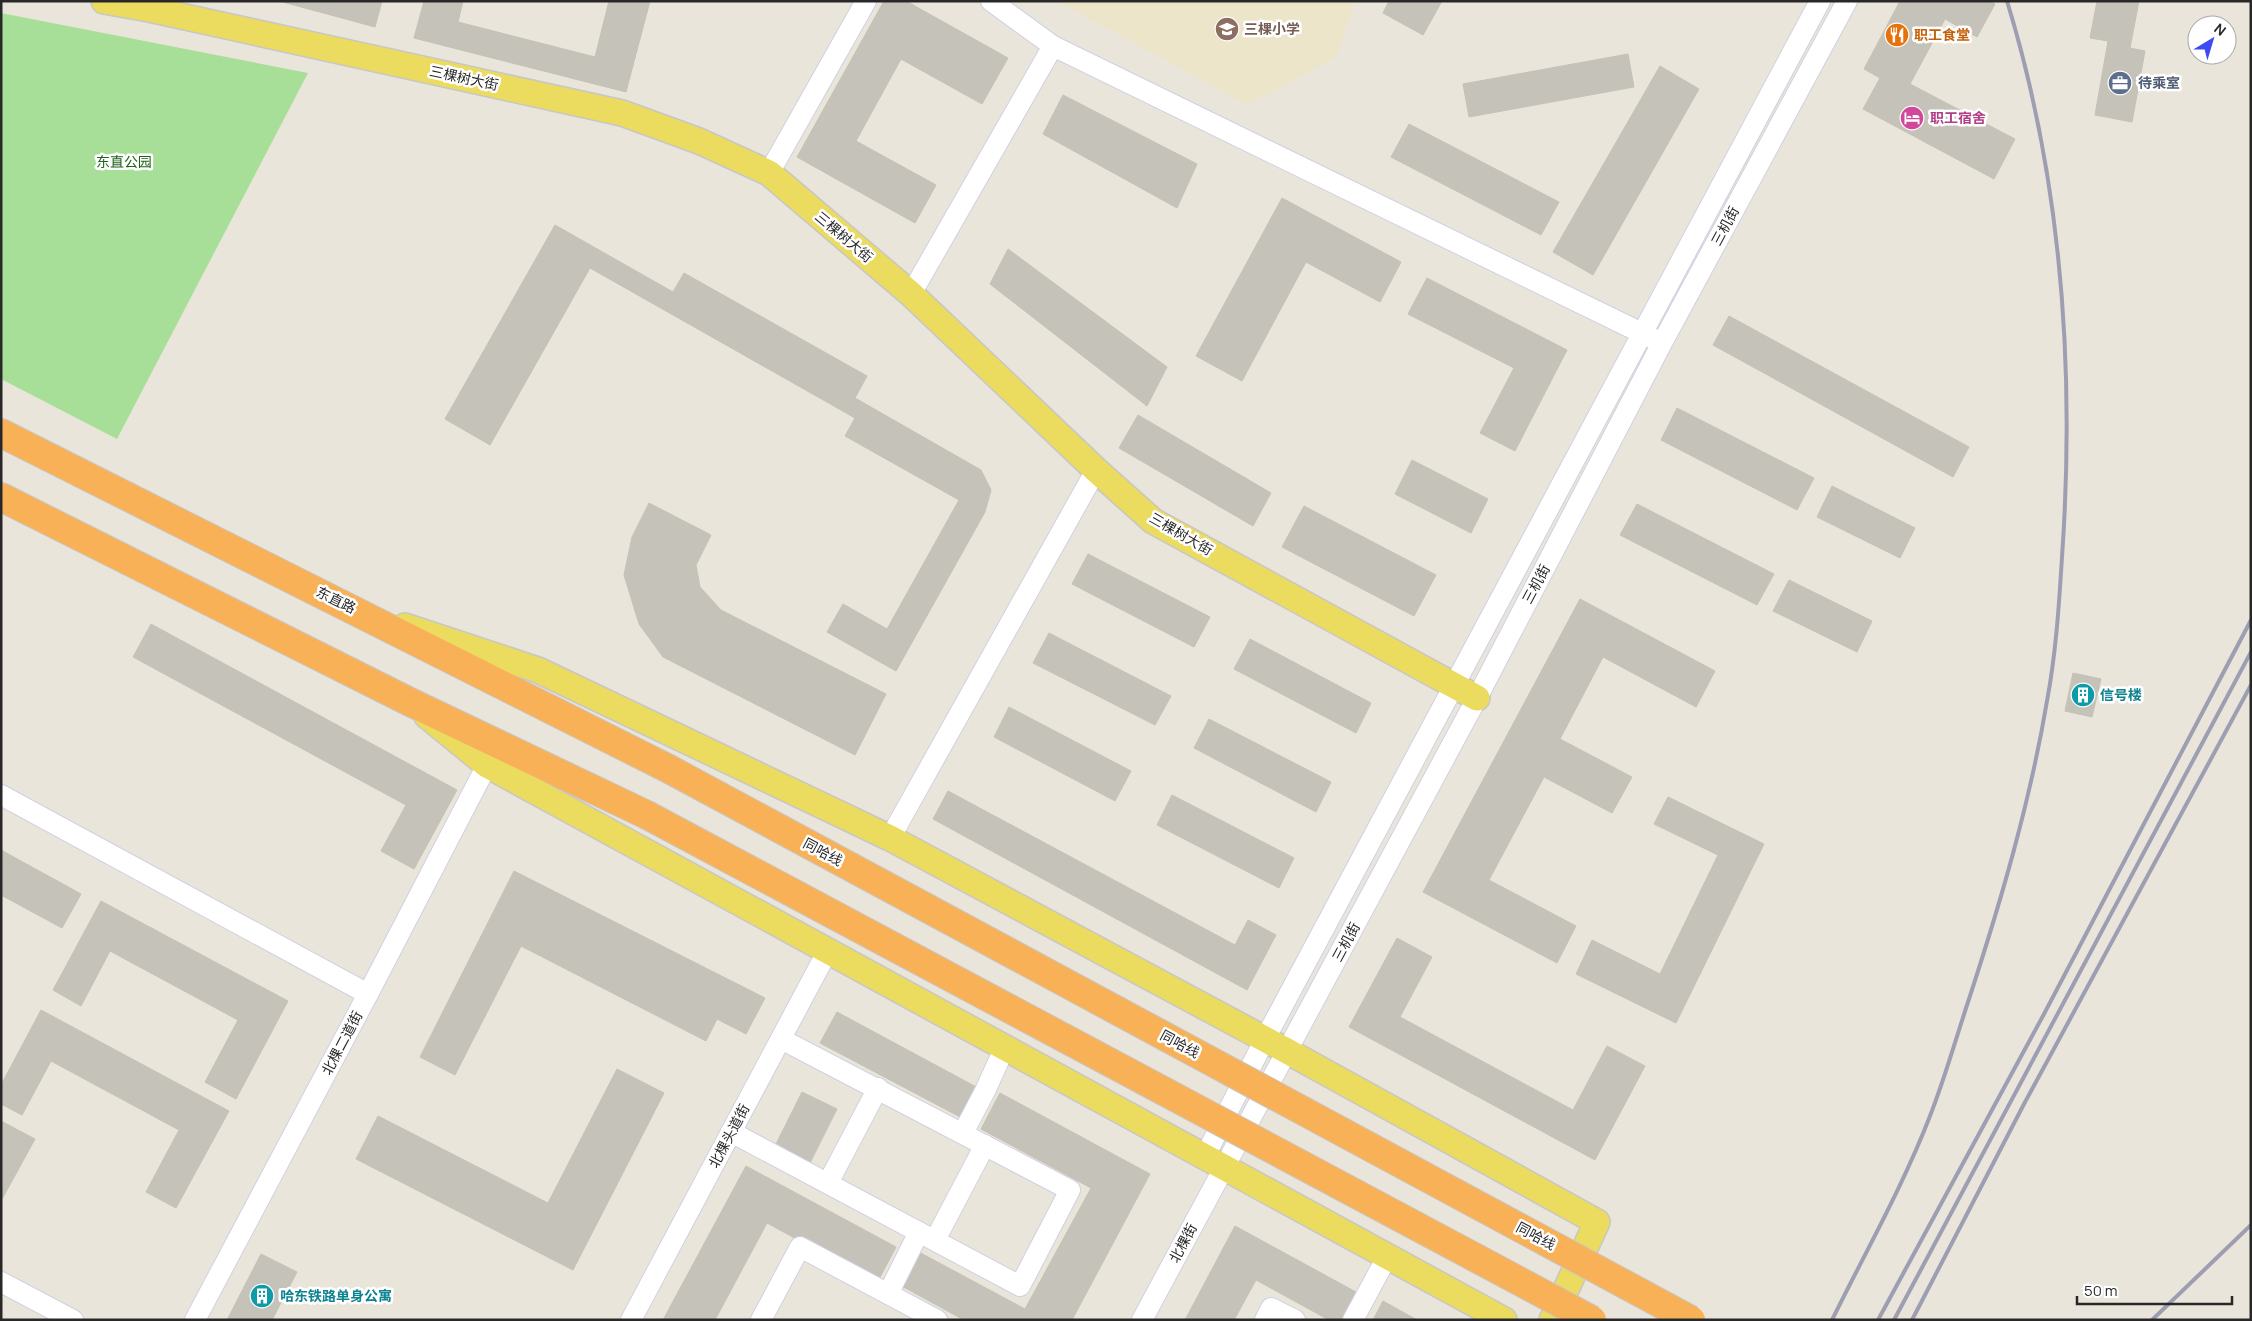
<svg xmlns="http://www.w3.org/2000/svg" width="2252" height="1321" font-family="Manrope,'Noto Sans SC',sans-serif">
  <rect width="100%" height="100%" fill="#eae5da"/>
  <!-- education -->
  <path fill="#ece5ca" d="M 1057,1 L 1354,1 L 1337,57 L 1247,105 Z"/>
  <!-- green -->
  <path fill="#a8df98" d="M 1,13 L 308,73 L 117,439 L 1,379 Z"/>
  <!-- building -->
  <g fill="#c5c3b9" stroke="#c5c1b4">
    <path d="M 279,1 L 382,1 L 375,27 Z"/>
    <path d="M 424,1 L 463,1 L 458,22 L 595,57 L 609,1 L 650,1 L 626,92 L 414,38 Z"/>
    <path d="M 884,1 L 906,1 L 1008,58 L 982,104 L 901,59 L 856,141 L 936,185 L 915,223 L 797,157 Z"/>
    <path d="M 1389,1 L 1442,1 L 1423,35 L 1383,13 Z"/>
    <path d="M 1900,1 L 1990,1 L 1995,4 L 1977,37 L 1945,19 L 1910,84 L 2015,139 L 1994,179 L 1863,109 L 1880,78 L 1864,69 Z"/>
    <path d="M 2097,1 L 2139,1 L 2130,48 L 2145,51 L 2132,122 L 2095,115 L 2108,41 L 2090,38 Z"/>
    <path d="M 1628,54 L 1634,87 L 1469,117 L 1463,84 Z"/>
    <path d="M 1660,66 L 1699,89 L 1593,275 L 1553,252 Z"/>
    <path d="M 1063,95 L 1197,164 L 1177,208 L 1043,134 Z"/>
    <path d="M 1409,124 L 1559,202 L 1541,235 L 1391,157 Z"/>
    <path d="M 1282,198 L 1401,262 L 1380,302 L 1306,262 L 1242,381 L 1196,356 Z"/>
    <path d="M 555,225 L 673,292 L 684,273 L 867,376 L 855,398 L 981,470 L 991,490 L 985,512 L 896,671 L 827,632 L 843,604 L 887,629 L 959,500 L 845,436 L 855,418 L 590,268 L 490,445 L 445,419 Z"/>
    <path d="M 1008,249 L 1167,367 L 1147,406 L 990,284 Z"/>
    <path d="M 1427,278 L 1567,350 L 1515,451 L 1480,433 L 1514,368 L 1408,314 Z"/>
    <path d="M 1729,316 L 1969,447 L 1953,477 L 1713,345 Z"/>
    <path d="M 1677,408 L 1814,478 L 1797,510 L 1661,440 Z"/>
    <path d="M 1138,415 L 1271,493 L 1253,526 L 1119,448 Z"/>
    <path d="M 1412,460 L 1488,499 L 1471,533 L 1395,494 Z"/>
    <path d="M 1832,486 L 1915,528 L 1900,558 L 1817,517 Z"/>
    <path d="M 649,503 L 711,535 L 696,565 L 700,587 L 721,610 L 886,694 L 855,755 L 663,657 L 639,624 L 624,575 L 632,537 Z"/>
    <path d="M 1637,504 L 1774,574 L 1757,605 L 1620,535 Z"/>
    <path d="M 1304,506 L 1436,575 L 1414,616 L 1282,547 Z"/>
    <path d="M 1088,554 L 1210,617 L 1194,647 L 1072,584 Z"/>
    <path d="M 1789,580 L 1872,621 L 1857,652 L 1773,611 Z"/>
    <path d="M 1580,599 L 1715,671 L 1696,707 L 1603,657 L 1560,739 L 1632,777 L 1612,813 L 1544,777 L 1489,880 L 1576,926 L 1557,963 L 1423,892 Z"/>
    <path d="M 151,624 L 457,790 L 414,869 L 381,851 L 406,805 L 133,657 Z"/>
    <path d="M 1049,633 L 1171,696 L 1155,725 L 1033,663 Z"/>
    <path d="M 1250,639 L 1371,703 L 1356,733 L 1234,669 Z"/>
    <path d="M 2073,673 L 2101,679 L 2092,717 L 2065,711 Z"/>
    <path d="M 1009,707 L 1131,771 L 1115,801 L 994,737 Z"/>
    <path d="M 1209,719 L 1331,782 L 1316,812 L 1194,748 Z"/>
    <path d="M 948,791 L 1235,945 L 1248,920 L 1276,935 L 1247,990 L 933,819 Z"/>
    <path d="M 1172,795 L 1294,858 L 1279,888 L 1157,825 Z"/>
    <path d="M 1668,797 L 1764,844 L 1676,1023 L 1576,974 L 1592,940 L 1660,974 L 1718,855 L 1654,824 Z"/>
    <path d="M 1,850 L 81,894 L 62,928 L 1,895 Z"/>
    <path d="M 514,871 L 765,998 L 746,1034 L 717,1019 L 706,1041 L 521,946 L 455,1075 L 420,1057 Z"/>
    <path d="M 101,901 L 288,1001 L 236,1099 L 205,1082 L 238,1020 L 110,951 L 81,1006 L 53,990 Z"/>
    <path d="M 1397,938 L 1432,957 L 1400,1017 L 1573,1110 L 1607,1046 L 1645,1066 L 1595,1160 L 1349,1027 Z"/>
    <path d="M 41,1010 L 229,1111 L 176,1208 L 146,1192 L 179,1130 L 51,1061 L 22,1115 L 1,1104 L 1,1085 Z"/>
    <path d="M 837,1012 L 980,1089 L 964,1119 L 820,1043 Z"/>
    <path d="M 617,1069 L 664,1093 L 573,1270 L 356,1159 L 378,1116 L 548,1203 Z"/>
    <path d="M 802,1092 L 837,1109 L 810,1163 L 775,1146 Z"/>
    <path d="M 1000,1093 L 1150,1174 L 1072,1320 L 964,1320 L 900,1285 L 917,1251 L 1025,1309 L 1091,1188 L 981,1129 Z"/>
    <path d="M 1,1121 L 35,1139 L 1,1201 Z"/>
    <path d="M 746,1166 L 896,1247 L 877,1283 L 767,1223 L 715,1320 L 663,1320 Z"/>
    <path d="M 1235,1226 L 1356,1292 L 1341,1320 L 1329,1320 L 1256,1280 L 1234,1320 L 1185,1320 Z"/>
    <path d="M 261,1254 L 297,1272 L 272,1320 L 227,1320 Z"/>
    <path d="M 1383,1301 L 1417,1320 L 1373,1320 Z"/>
  </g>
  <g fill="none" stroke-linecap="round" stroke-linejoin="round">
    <!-- minor casing -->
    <g stroke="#d0d1e1" stroke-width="22">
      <g id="minor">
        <path d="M 991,1 L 1053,46 L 1652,338"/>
        <path d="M 769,173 L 866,1"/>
        <path d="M 911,294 L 1053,46"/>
        <path d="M 1,795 L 368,994"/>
        <path d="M 890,838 L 1096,470"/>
        <path d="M 731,1132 L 1020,1286 L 1070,1190 L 781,1039"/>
        <path d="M 963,1133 L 985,1091 L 1005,1047"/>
        <path d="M 1205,1156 L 1265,1039 L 1820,1"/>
        <path d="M 828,1183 L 878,1088"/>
        <path d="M 935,1240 L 985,1145"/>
        <path d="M 1,1282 L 73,1320"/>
        <path d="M 888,1294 L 919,1232"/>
        <path d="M 195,1320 L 368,994 L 487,765"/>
        <path d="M 631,1320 L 827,952"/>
        <path d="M 761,1320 L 800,1247 L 937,1320"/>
        <path d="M 1142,1320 L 1477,698 L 1662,343 L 1847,1"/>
        <path d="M 1265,1320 L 1271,1308 L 1295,1320"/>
        <path d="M 1353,1320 L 1388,1255"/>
      </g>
    </g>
    <!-- major casing -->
    <g stroke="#c7c7c7" stroke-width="28">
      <g id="major">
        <path d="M 104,1 L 149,9 L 622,113 L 699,141 L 769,173 L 911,294 L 1096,470 L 1153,521 L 1477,698"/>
        <path d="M 405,626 L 538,670 L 890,838 L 1287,1051 L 1597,1222 L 1552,1320"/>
        <path d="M 427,716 L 487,765 L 1504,1320"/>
      </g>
    </g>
    <!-- highway casing -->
    <g stroke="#c7c7c7" stroke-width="30">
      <g id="highway">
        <path d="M 1,433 L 669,769"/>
        <path d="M 1,497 L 410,702 L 647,815"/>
      </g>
    </g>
    <!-- minor -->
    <use href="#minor" stroke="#fff" stroke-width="20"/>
    <!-- major -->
    <use href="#major" stroke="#ebdb5e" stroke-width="25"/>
    <!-- highway -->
    <use href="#highway" stroke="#f8b157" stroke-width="28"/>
    <!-- rail -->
    <g stroke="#9d9eb2" stroke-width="4">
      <path d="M 1832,1320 C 1865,1253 1903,1186 1930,1116 C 1945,1078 1956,1038 1969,999 C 2001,901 2030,802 2047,701 C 2056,653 2059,605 2062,557 C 2075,371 2062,181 2007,1"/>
      <path d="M 1878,1320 L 2044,1014 L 2251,620"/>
      <path d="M 1894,1320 L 2251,652"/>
      <path d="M 1912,1320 L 2024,1104 L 2251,685"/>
      <path d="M 2152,1320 L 2251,1225"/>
    </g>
    <!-- highway-bridge casing -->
    <g stroke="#c7c7c7" stroke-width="30" stroke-linecap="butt">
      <g id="highway-bridge">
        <path d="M 669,769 L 1691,1320"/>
        <path d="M 647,815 L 1592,1320"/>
      </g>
    </g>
    <!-- highway-bridge -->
    <use href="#highway-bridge" stroke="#f8b157" stroke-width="28"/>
  </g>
  <!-- icons -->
  <defs>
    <g id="school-disc" transform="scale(1.25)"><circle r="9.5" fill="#8d6e63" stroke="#fff"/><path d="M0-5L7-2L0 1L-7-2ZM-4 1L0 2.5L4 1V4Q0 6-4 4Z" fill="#fff"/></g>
    <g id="restaurant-disc" transform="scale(1.25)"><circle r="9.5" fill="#e8710a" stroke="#fff"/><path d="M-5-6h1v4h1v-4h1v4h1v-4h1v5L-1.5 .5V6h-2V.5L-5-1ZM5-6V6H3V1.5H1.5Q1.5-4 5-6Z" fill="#fff"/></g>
    <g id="office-disc" transform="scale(1.25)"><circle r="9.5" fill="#5c6f8a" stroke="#fff"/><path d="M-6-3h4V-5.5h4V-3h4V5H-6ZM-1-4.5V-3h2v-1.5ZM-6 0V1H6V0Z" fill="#fff"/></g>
    <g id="hotel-disc" transform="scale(1.25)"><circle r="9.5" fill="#d1479c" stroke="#fff"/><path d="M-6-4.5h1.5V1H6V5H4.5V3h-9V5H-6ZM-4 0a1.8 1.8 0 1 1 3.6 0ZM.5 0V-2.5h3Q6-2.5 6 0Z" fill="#fff"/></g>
    <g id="building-disc" transform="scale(1.25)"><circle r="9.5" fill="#0f9aa8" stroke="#fff"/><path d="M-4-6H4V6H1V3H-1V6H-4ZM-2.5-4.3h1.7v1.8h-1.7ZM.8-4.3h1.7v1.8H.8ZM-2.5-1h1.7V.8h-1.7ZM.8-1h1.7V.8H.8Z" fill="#fff"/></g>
  </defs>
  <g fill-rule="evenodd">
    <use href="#school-disc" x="1227" y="29"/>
    <use href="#restaurant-disc" x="1897" y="35"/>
    <use href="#office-disc" x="2120" y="83"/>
    <use href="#hotel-disc" x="1912" y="118"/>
    <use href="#building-disc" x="2083" y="695"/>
    <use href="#building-disc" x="262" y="1296"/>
  </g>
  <g text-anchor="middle" stroke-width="5" stroke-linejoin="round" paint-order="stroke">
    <!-- education labels -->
    <g font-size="14" font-weight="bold" fill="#785e54" stroke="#fff" text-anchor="start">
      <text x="1244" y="34">三棵小学</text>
    </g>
    <!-- food labels -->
    <g font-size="14" font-weight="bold" fill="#c56008" stroke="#fff" text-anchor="start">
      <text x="1914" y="40">职工食堂</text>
    </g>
    <!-- street labels -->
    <g font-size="14" fill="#282828" stroke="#fff">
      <text transform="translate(464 78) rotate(12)" y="5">三棵树大街</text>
      <text transform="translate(1725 226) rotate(-62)" y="5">三机街</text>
      <text transform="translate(844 237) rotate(40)" y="5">三棵树大街</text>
      <text transform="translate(1181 534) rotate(30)" y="5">三棵树大街</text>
      <text transform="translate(1536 584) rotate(-62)" y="5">三机街</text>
      <text transform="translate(336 600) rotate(26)" y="5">东直路</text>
      <text transform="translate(823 852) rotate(28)" y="5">同哈线</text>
      <text transform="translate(1346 942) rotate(-62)" y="5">三机街</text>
      <text transform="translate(342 1043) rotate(-62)" y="5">北棵二道街</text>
      <text transform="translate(1180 1044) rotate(28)" y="5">同哈线</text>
      <text transform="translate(729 1136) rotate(-62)" y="5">北棵头道街</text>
      <text transform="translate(1536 1236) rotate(28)" y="5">同哈线</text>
      <text transform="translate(1183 1243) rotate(-62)" y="5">北棵街</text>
    </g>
    <!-- service labels -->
    <g font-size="14" font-weight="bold" fill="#4e5e75" stroke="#fff" text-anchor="start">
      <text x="2138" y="88">待乘室</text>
    </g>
    <!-- hotel labels -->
    <g font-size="14" font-weight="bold" fill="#b23c85" stroke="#fff" text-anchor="start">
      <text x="1930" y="123">职工宿舍</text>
    </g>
    <!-- park labels -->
    <g font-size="14" fill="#22621c" stroke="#fff">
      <text x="124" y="167">东直公园</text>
    </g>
    <!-- culture labels -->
    <g font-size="14" font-weight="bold" fill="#0d838f" stroke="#fff" text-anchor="start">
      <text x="2100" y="700">信号楼</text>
      <text x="280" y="1301">哈东铁路单身公寓</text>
    </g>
  </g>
  <!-- border -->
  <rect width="2252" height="1321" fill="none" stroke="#282828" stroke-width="5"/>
  <!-- north arrow -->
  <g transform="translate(2212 40) rotate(38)"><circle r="24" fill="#ffffff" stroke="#a9a9a9"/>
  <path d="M0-4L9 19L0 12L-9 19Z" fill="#3e4af3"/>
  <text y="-8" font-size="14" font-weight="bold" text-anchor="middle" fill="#282828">N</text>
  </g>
  <!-- scale -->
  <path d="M2077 1296v8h155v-8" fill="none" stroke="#282828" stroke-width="2.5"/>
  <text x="2084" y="1296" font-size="15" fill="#282828" stroke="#ffffff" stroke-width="4" paint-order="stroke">50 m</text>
</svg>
